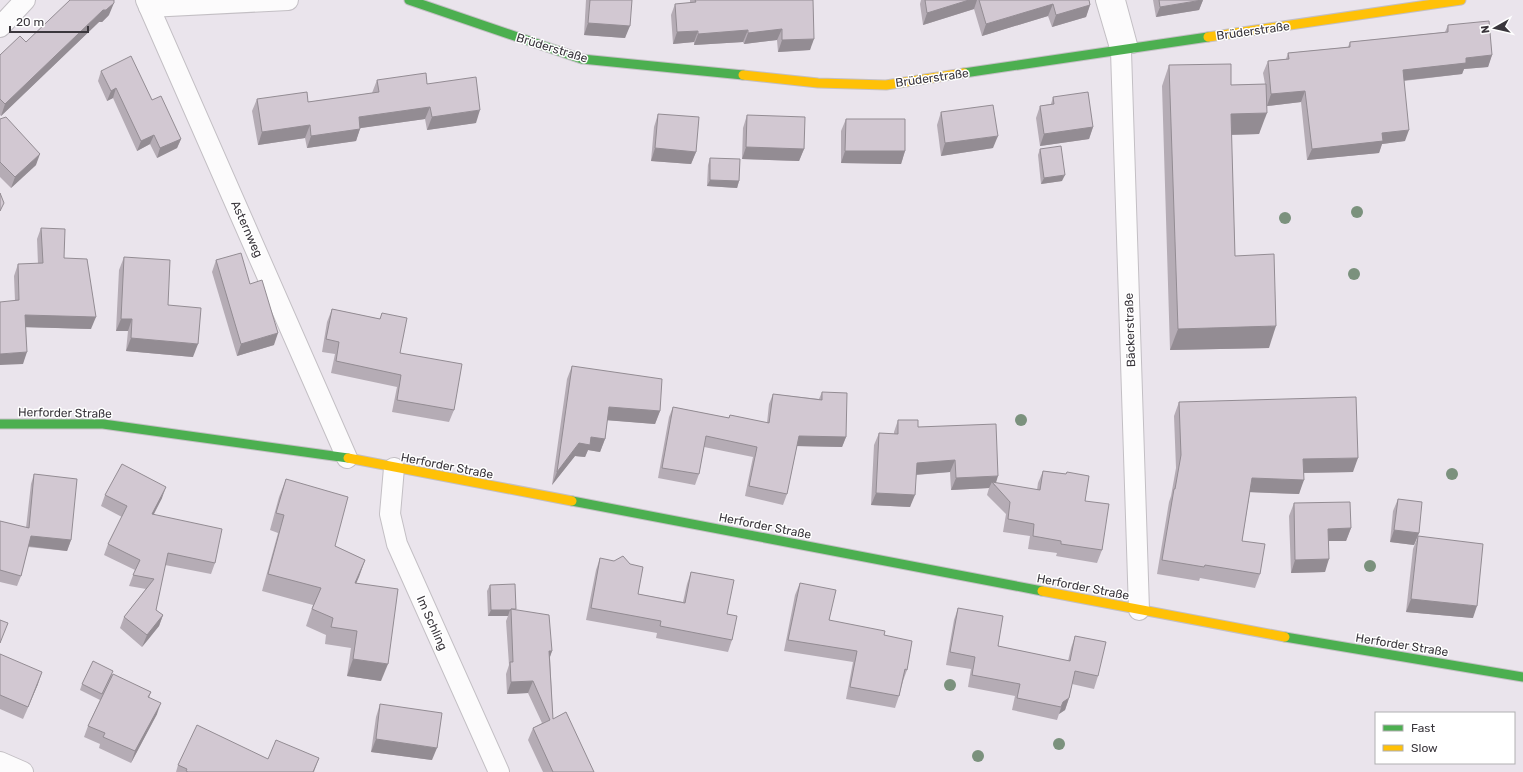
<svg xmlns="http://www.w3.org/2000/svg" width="1523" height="772" font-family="Rubik,sans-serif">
  <rect width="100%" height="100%" fill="#eae4ec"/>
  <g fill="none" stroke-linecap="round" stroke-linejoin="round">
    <!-- lane casing -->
    <g stroke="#c3bfc4" stroke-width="12">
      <path id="lane" d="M 1120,0 L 1133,48"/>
    </g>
    <!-- street casing -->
    <g stroke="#c3bfc4" stroke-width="22">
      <g id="street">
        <path d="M 146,0 L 347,458"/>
        <path d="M 1106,0 L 1121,51 L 1139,610"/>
        <path d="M 149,7 L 288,0"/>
        <path d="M 0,27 L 25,0"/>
        <path d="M 394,468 L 390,514 L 397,544 L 499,772"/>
        <path d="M 0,762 L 23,772"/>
      </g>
    </g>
    <!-- fast casing -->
    <g stroke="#c3bfc4" stroke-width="11">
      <g id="fast">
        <path d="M 409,0 L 582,59 L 743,75"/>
        <path d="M 964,73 L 1208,37"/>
        <path d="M 0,424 L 103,424 L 348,458"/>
        <path d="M 572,501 L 1042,591"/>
        <path d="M 1285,637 L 1523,677"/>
      </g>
    </g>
    <!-- slow casing -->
    <g stroke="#c3bfc4" stroke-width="11">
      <g id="slow">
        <path d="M 1208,37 L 1461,0"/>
        <path d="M 743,75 L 818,83 L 886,85 L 964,73"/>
        <path d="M 348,458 L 572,501"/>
        <path d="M 1042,591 L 1285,637"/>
      </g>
    </g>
    <!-- lane -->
    <use href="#lane" stroke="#fcfbfc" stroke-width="10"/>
    <!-- street -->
    <use href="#street" stroke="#fcfbfc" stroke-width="20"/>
    <!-- fast -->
    <use href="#fast" stroke="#4caf50" stroke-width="9"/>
    <!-- slow -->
    <use href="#slow" stroke="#ffc107" stroke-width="9"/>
  </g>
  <!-- trees -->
  <g fill="#7b917d">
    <circle cx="1357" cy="212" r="6"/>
    <circle cx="1285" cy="218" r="6"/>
    <circle cx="1354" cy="274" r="6"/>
    <circle cx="1021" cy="420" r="6"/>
    <circle cx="1452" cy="474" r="6"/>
    <circle cx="1370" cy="566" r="6"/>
    <circle cx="950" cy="685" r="6"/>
    <circle cx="1059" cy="744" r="6"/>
    <circle cx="978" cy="756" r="6"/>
  </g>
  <!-- wall -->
  <g fill="#b5acb5">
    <path d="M 586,0 L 632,0 L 625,38 L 584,35 Z"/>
    <path d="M 690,0 L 813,0 L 810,50 L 778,52 L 777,40 L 744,44 L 743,42 L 694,45 L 694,42 L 673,44 L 671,15 L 675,4 L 690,3 Z"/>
    <path d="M 921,0 L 1089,0 L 1090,5 L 1086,17 L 1052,27 L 1048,16 L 982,36 L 974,9 L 923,25 L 920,4 Z"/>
    <path d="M 1153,0 L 1203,0 L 1199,10 L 1156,17 Z"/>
    <path d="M 109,15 L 102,22 L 99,22 L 1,116 L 0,115 L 0,55 L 26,42 Z"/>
    <path d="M 1448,25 L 1492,55 L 1488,67 L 1464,69 L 1462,74 L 1404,81 L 1405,141 L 1382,144 L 1379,153 L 1307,160 L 1301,102 L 1267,106 L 1259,134 L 1231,135 L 1235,256 L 1269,348 L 1170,350 L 1162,86 L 1169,65 L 1231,85 L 1265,84 L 1263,73 L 1268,61 L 1286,59 L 1288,53 L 1348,47 L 1350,42 L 1445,32 Z"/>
    <path d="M 101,71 L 152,100 L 181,139 L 177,148 L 157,158 L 150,144 L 137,151 L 113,98 L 107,101 L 98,81 Z"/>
    <path d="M 377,80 L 427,84 L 476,123 L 427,130 L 425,119 L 360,128 L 356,141 L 307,148 L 305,138 L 258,145 L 252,111 L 257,99 L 308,102 L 372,93 Z"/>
    <path d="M 1053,97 L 1093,127 L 1089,139 L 1040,146 L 1036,118 L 1040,106 L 1051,104 Z"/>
    <path d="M 941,112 L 993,148 L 941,156 L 937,125 Z"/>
    <path d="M 658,114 L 696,152 L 691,164 L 651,161 L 654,127 Z"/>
    <path d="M 747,115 L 804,149 L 799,161 L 742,159 L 743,128 Z"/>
    <path d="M 0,119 L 36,165 L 11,188 L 0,177 Z"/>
    <path d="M 846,119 L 905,151 L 901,164 L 841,163 L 841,131 Z"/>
    <path d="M 1040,149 L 1062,181 L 1041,184 L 1038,155 Z"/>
    <path d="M 710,158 L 739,181 L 737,188 L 707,186 L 708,165 Z"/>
    <path d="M 41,228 L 64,258 L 91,329 L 26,327 L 23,364 L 15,301 L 14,276 L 18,264 L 38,264 L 37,239 Z"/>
    <path d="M 124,257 L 168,305 L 193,357 L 126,351 L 128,331 L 116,331 L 119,270 Z"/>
    <path d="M 216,260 L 250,284 L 274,345 L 237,356 L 212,272 Z"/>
    <path d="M 332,309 L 380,319 L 382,313 L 400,353 L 454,410 L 449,422 L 392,412 L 397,387 L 331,373 L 335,354 L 322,352 L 327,322 Z"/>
    <path d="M 572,366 L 660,411 L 655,424 L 607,420 L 605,439 L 600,452 L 588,450 L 585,457 L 575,456 L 552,485 L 567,379 Z"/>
    <path d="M 822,392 L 846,437 L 842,447 L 797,446 L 787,494 L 783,505 L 745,496 L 753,457 L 704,447 L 699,474 L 695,485 L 658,478 L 669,417 L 673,407 L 729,418 L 730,415 L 767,423 L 769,404 L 773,394 L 819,399 Z"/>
    <path d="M 1179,402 L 1353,472 L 1304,473 L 1299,494 L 1250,492 L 1242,541 L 1260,574 L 1255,588 L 1200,578 L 1199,581 L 1157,574 L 1169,502 L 1171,496 L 1176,468 L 1174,416 Z"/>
    <path d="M 898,420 L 918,427 L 996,483 L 1037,490 L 1038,483 L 1043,471 L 1066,474 L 1067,472 L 1085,501 L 1102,550 L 1097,563 L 1056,556 L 1057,553 L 1028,549 L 1030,536 L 1003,532 L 1006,514 L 987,495 L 989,488 L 951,490 L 950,472 L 916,475 L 910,507 L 871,505 L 874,445 L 879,433 L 894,434 L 894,432 Z"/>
    <path d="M 34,474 L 71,540 L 67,551 L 28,547 L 21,576 L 17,586 L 0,582 L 0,521 L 26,528 L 31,484 Z"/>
    <path d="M 286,479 L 335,546 L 365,560 L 356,583 L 381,681 L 347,676 L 351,648 L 325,644 L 326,635 L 306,626 L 313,605 L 262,591 L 278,533 L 270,530 L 279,497 Z"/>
    <path d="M 105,495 L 162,498 L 154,514 L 215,563 L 211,574 L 165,565 L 156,610 L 163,615 L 159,626 L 142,647 L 120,628 L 124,617 L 146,589 L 129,586 L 135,570 L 104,555 L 108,544 L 122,517 L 101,506 Z"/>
    <path d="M 1398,499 L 1419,533 L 1414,545 L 1390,542 L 1393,511 Z"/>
    <path d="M 1294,503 L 1351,528 L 1346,541 L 1329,541 L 1325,572 L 1291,573 L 1289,516 Z"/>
    <path d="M 1418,536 L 1473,618 L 1406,612 L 1413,549 Z"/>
    <path d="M 600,558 L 638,594 L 683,602 L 687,584 L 691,572 L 727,614 L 732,640 L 728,652 L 656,638 L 657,633 L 586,620 L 596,570 Z"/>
    <path d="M 800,583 L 829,620 L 884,635 L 907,670 L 903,681 L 899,696 L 895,708 L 846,699 L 853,662 L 784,651 L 795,595 Z"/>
    <path d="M 490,585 L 515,610 L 552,651 L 550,657 L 553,719 L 594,772 L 543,772 L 528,740 L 533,728 L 542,723 L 528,693 L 507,694 L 506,674 L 509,665 L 506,621 L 508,616 L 488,616 L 487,591 Z"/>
    <path d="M 958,608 L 998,646 L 1068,661 L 1071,648 L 1075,636 L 1098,676 L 1094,689 L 1072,684 L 1069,698 L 1065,710 L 1059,714 L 1057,720 L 1012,710 L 1015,696 L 968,687 L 971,669 L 946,665 L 954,620 Z"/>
    <path d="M 0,654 L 38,684 L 23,719 L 0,709 Z"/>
    <path d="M 112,675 L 151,692 L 149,698 L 157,714 L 131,763 L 99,748 L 100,744 L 84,737 L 88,726 L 100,700 L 80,690 L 82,684 Z"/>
    <path d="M 380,704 L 432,760 L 371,752 L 376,717 Z"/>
    <path d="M 319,758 L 314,772 L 176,772 L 178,765 L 268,759 Z"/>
  </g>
  <!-- shaded-wall -->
  <g fill="#938c93">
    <path d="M 969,0 L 977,0 L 974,9 L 923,25 L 927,13 Z"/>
    <path d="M 1203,0 L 1199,10 L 1156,17 L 1160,7 Z"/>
    <path d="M 114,3 L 109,15 L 102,22 L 99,22 L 1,116 L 5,104 L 103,10 Z"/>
    <path d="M 1053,4 L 1048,16 L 982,36 L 986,24 Z"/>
    <path d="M 1090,5 L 1086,17 L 1052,27 L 1056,15 Z"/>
    <path d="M 588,23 L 630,26 L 625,38 L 584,35 Z"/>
    <path d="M 782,29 L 777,40 L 744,44 L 748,33 Z"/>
    <path d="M 748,30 L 743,42 L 694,45 L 698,34 Z"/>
    <path d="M 698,31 L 694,42 L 673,44 L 677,32 Z"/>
    <path d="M 814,39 L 810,50 L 778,52 L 782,40 Z"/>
    <path d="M 1492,55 L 1488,67 L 1464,69 L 1462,74 L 1399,81 L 1403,70 L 1466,58 Z"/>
    <path d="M 116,88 L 113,98 L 107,101 L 111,91 Z"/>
    <path d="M 1305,91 L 1301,102 L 1267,106 L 1271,94 Z"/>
    <path d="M 430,107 L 425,119 L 354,129 L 359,117 Z"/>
    <path d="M 480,110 L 476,123 L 427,130 L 432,117 Z"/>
    <path d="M 1267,113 L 1259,134 L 1223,135 L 1231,114 Z"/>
    <path d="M 310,125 L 305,138 L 258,145 L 262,132 Z"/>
    <path d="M 1093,127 L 1089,139 L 1040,146 L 1044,134 Z"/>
    <path d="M 360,129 L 356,141 L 307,148 L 311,136 Z"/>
    <path d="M 1409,130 L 1405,141 L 1382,144 L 1379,153 L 1307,160 L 1312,149 L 1382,133 Z"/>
    <path d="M 154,135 L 150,144 L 137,151 L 141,141 Z"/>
    <path d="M 998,136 L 993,148 L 941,156 L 945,143 Z"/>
    <path d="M 181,139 L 177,148 L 157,158 L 160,148 Z"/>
    <path d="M 746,147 L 804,149 L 799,161 L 742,159 Z"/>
    <path d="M 655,148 L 696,152 L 691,164 L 651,161 Z"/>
    <path d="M 845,151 L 905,151 L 901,164 L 841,163 Z"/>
    <path d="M 40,154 L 36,165 L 11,188 L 15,177 Z"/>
    <path d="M 1065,175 L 1062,181 L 1041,184 L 1044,178 Z"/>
    <path d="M 710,180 L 739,181 L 737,188 L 707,186 Z"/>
    <path d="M 25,315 L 96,317 L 91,329 L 20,327 Z"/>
    <path d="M 121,319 L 132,319 L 128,331 L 116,331 Z"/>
    <path d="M 1276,326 L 1269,348 L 1170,350 L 1178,329 Z"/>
    <path d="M 278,333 L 274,345 L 237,356 L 241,344 Z"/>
    <path d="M 131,338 L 198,344 L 193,357 L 126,351 Z"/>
    <path d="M 27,352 L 23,364 L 0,365 L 0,354 Z"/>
    <path d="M 609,407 L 660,411 L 655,424 L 604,420 Z"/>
    <path d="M 799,436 L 846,437 L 842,447 L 795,446 Z"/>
    <path d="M 591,437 L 605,439 L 600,452 L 588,450 L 585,457 L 575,456 L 552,485 L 557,472 L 579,443 Z"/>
    <path d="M 1358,458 L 1353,472 L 1298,473 L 1303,459 Z"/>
    <path d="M 955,460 L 950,472 L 912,475 L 917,463 Z"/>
    <path d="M 998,476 L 995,486 L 992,482 L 989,488 L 951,490 L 956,478 Z"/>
    <path d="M 1252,478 L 1304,480 L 1299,494 L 1247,492 Z"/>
    <path d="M 166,487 L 162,498 L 148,525 L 152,514 Z"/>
    <path d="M 876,493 L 915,495 L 910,507 L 871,505 Z"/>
    <path d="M 1351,528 L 1346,541 L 1324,541 L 1328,529 Z"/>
    <path d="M 1394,530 L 1419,533 L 1414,545 L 1390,542 Z"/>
    <path d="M 31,536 L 71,540 L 67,551 L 27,546 Z"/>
    <path d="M 1329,559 L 1325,572 L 1291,573 L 1295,560 Z"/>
    <path d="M 365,560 L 359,577 L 349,600 L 355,583 Z"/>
    <path d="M 1411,599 L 1477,606 L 1473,618 L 1406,612 Z"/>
    <path d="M 491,610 L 510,610 L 508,616 L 488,616 Z"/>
    <path d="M 163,615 L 159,626 L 142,647 L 147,635 Z"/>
    <path d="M 549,651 L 552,651 L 548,662 Z"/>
    <path d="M 353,659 L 388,664 L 381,681 L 347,676 Z"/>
    <path d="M 42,672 L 38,684 L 23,719 L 28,707 Z"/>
    <path d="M 533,681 L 528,693 L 507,694 L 511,682 Z"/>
    <path d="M 1069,698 L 1065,710 L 1059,714 L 1063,702 Z"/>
    <path d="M 161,703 L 157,714 L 131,763 L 135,751 Z"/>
    <path d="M 376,739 L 437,748 L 432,760 L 371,752 Z"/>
  </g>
  <!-- building -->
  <g fill="#d2c8d2" stroke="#938c93">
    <path d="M 70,0 L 114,0 L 114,3 L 106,10 L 103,10 L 5,104 L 0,99 L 0,55 L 20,36 L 26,42 Z"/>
    <path d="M 590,0 L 632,0 L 630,26 L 588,23 Z"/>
    <path d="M 695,0 L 813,0 L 814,39 L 782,40 L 782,29 L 748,33 L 748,30 L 698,34 L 698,31 L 677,32 L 675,4 L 696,2 Z"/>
    <path d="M 925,0 L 969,0 L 927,13 Z"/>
    <path d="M 979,0 L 1089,0 L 1090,5 L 1056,15 L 1053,4 L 986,24 Z"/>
    <path d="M 1159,0 L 1202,0 L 1160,7 Z"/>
    <path d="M 1489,21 L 1492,55 L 1466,58 L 1466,63 L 1403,70 L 1409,130 L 1382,133 L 1383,141 L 1312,149 L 1305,91 L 1271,94 L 1268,61 L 1289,59 L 1288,53 L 1350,47 L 1350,42 L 1448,32 L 1448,25 Z"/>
    <path d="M 131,56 L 152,100 L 161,96 L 181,139 L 160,148 L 154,135 L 141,141 L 116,88 L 111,91 L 101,71 Z"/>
    <path d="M 1231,64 L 1231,85 L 1266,84 L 1267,113 L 1231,114 L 1235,256 L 1274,254 L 1276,326 L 1178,329 L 1169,65 Z"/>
    <path d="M 426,73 L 427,84 L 476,77 L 480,110 L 432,117 L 430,107 L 359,117 L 360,129 L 311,136 L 310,125 L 262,132 L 257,99 L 307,92 L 308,102 L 379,92 L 377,80 Z"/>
    <path d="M 1088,92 L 1093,127 L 1044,134 L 1040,106 L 1054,104 L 1053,97 Z"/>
    <path d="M 993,105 L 998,136 L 945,143 L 941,112 Z"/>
    <path d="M 658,114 L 699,117 L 696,152 L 655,148 Z"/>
    <path d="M 747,115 L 805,117 L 804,149 L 746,147 Z"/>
    <path d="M 6,117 L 40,154 L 15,177 L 0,162 L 0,119 Z"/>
    <path d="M 846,119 L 905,119 L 905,151 L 845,151 Z"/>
    <path d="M 1061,146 L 1065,175 L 1044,178 L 1040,149 Z"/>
    <path d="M 710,158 L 740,159 L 739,181 L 710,180 Z"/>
    <path d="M 0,193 L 4,203 L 0,211 Z"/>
    <path d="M 41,228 L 65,229 L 64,258 L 87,259 L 96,317 L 25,315 L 27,352 L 0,354 L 0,302 L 19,300 L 18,264 L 43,263 Z"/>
    <path d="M 241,253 L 250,284 L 262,280 L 278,333 L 241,344 L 216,260 Z"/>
    <path d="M 124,257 L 170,260 L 168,305 L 201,308 L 198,344 L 131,338 L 132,319 L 121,319 Z"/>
    <path d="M 332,309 L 380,319 L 382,313 L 407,318 L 400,353 L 462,364 L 454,410 L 397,400 L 401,375 L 336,361 L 339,342 L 326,339 Z"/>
    <path d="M 572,366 L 662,379 L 660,411 L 609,407 L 605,439 L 591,437 L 590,445 L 579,443 L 557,472 Z"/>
    <path d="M 822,392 L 847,393 L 846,437 L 799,436 L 787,494 L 749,486 L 757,447 L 706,436 L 699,474 L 662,468 L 673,407 L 729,418 L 730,415 L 769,423 L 773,394 L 822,400 Z"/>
    <path d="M 1356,397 L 1358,458 L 1303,459 L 1304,480 L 1252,478 L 1242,541 L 1265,544 L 1260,574 L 1205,565 L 1204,567 L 1162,560 L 1174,489 L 1175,489 L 1181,455 L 1179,402 Z"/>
    <path d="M 898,420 L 918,420 L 918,427 L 996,424 L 998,476 L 956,478 L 955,460 L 917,463 L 915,495 L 876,493 L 879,433 L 898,434 Z"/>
    <path d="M 122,464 L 166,487 L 152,514 L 222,529 L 215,563 L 168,553 L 156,610 L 163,615 L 147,635 L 124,617 L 154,579 L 133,575 L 140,560 L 108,544 L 127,506 L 105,495 Z"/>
    <path d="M 1043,471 L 1066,474 L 1067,472 L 1089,476 L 1085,501 L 1109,504 L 1102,550 L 1061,544 L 1061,541 L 1033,536 L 1034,524 L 1008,519 L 1010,502 L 992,482 L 1040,490 Z"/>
    <path d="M 34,474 L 77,479 L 71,540 L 31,536 L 21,576 L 0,570 L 0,521 L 29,528 Z"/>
    <path d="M 286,479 L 348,497 L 335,546 L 365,560 L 355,583 L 398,589 L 388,664 L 353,659 L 357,631 L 331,627 L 333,618 L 312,609 L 321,588 L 268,574 L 284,515 L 276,513 Z"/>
    <path d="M 1398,499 L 1422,502 L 1419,533 L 1394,530 Z"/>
    <path d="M 1350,502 L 1351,528 L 1328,529 L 1329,559 L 1295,560 L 1294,503 Z"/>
    <path d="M 1418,536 L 1483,544 L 1477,606 L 1411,599 Z"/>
    <path d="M 623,556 L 630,564 L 643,567 L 638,594 L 685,603 L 691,572 L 734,580 L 727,614 L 737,616 L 732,640 L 660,626 L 661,621 L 591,608 L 600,558 L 614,561 Z"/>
    <path d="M 800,583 L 836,590 L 829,620 L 885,631 L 884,635 L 912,641 L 907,670 L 905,669 L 899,696 L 850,687 L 857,651 L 788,640 Z"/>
    <path d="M 515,584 L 516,609 L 511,609 L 511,610 L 491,610 L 490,585 Z"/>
    <path d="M 958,608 L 1003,616 L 998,646 L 1070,661 L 1075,636 L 1106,642 L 1098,676 L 1075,671 L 1069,698 L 1063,702 L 1061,707 L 1017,698 L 1020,684 L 972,675 L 975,657 L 950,652 Z"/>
    <path d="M 511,609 L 549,615 L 552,651 L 549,651 L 553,719 L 566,712 L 594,772 L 553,772 L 533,728 L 550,720 L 533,681 L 511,682 L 510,662 L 513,662 Z"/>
    <path d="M 0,620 L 8,623 L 0,643 Z"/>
    <path d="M 0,654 L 42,672 L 28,707 L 0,695 Z"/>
    <path d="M 93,661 L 113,671 L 102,694 L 82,684 Z"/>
    <path d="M 113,674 L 151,692 L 148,697 L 161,703 L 135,751 L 103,737 L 105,733 L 88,726 Z"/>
    <path d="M 380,704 L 442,713 L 437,748 L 376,739 Z"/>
    <path d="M 197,725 L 268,759 L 276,740 L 319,758 L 313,772 L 188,772 L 186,771 L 187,769 L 178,765 Z"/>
  </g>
  <g text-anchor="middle" stroke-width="3" stroke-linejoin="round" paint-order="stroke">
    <!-- street labels -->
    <g font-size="12" fill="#3a363c" stroke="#fff">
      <text transform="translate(1253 31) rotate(-8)" y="4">Brüderstraße</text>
      <text transform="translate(552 48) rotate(17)" y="4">Brüderstraße</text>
      <text transform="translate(932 78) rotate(-8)" y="4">Brüderstraße</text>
      <text transform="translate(247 229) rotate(66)" y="4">Asternweg</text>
      <text transform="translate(1130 330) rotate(-92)" y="4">Bäckerstraße</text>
      <text transform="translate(65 413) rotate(1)" y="4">Herforder Straße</text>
      <text transform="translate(447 466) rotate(11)" y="4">Herforder Straße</text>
      <text transform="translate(765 526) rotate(11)" y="4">Herforder Straße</text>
      <text transform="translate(1083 587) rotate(11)" y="4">Herforder Straße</text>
      <text transform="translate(432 623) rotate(66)" y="4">Im Schling</text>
      <text transform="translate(1402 645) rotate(9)" y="4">Herforder Straße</text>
    </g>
  </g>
  <!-- legend -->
  <rect x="1375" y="712" width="140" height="52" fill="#ffffff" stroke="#b0afb1"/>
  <rect x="1383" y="725" width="20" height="6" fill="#4caf50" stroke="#b0afb1"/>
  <text x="1411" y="732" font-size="12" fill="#3a363c">Fast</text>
  <rect x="1383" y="745" width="20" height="6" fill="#ffc107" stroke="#b0afb1"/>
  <text x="1411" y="752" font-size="12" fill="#3a363c">Slow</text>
  <!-- north arrow -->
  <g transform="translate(1495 28) rotate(262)" stroke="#ffffff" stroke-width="3" paint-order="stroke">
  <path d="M0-3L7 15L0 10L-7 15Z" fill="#3a363c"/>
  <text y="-6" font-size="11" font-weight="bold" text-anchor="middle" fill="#3a363c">N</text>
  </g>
  <!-- scale -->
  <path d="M10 26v6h78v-6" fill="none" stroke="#3a363c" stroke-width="2"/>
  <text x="16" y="26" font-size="12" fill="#3a363c" stroke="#ffffff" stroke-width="3" paint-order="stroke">20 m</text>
</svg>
